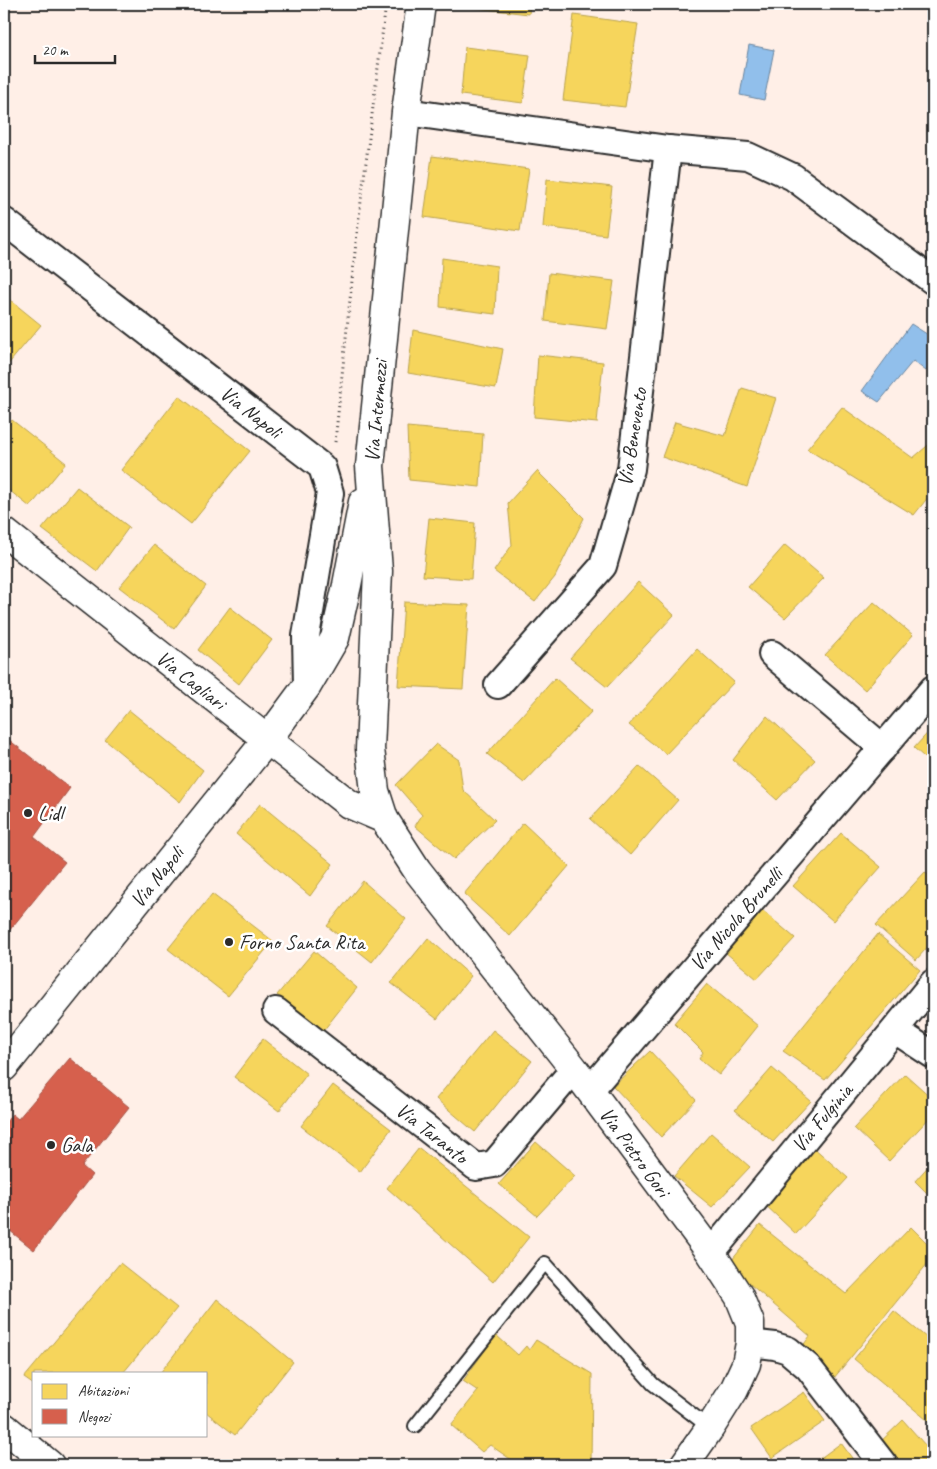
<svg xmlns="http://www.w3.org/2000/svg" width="937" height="1469" font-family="Caveat,sans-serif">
  <rect width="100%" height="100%" fill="#ffefe7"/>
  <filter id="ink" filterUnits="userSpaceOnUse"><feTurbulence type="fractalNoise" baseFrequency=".02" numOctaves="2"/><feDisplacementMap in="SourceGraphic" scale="10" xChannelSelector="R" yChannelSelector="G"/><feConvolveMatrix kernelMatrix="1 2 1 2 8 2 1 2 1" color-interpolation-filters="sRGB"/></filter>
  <g filter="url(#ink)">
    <!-- water -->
    <g fill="#91bfeb" stroke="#68849e">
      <path d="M 749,45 L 774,50 L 764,100 L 740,95 Z"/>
      <path d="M 911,324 L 933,338 L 933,360 L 926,371 L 913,361 L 879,402 L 862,391 Z"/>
    </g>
    <!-- homes -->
    <g fill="#f6d55c" stroke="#b9a24d">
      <path d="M 449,4 L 530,4 L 529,14 L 449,5 Z"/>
      <path d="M 574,15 L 638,24 L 625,107 L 563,100 Z"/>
      <path d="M 465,47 L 530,55 L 523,103 L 461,95 Z"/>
      <path d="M 432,156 L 529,169 L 520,231 L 424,217 Z"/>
      <path d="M 547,179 L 612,187 L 606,235 L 543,227 Z"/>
      <path d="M 442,258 L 497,266 L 495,314 L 440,307 Z"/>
      <path d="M 549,273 L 614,281 L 607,329 L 545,321 Z"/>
      <path d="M 4,295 L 41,325 L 5,368 L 4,367 Z"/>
      <path d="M 413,330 L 503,349 L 496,388 L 408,373 Z"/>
      <path d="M 538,355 L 603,362 L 597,423 L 534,417 Z"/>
      <path d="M 742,388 L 776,398 L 747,487 L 662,457 L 675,422 L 725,436 Z"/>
      <path d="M 179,396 L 250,451 L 191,524 L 121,470 Z"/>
      <path d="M 842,407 L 913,458 L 933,441 L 933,491 L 914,515 L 807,449 Z"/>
      <path d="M 12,420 L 66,463 L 30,507 L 4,486 L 4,431 Z"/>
      <path d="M 407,427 L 483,434 L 480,487 L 409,480 Z"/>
      <path d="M 537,471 L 584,518 L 555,577 L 535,602 L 494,571 L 512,545 L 508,503 Z"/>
      <path d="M 77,487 L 129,527 L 97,571 L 42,529 Z"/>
      <path d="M 429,518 L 475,523 L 471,579 L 423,576 Z"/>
      <path d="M 154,545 L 206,586 L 174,629 L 119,587 Z"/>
      <path d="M 785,545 L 824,578 L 785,618 L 748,587 Z"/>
      <path d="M 638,582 L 674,615 L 607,687 L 570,658 Z"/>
      <path d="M 404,602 L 469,605 L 463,689 L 398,686 Z"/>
      <path d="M 874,602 L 913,635 L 865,690 L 825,655 Z"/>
      <path d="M 230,607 L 272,640 L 239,684 L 198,650 Z"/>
      <path d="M 697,649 L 734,682 L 666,754 L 629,725 Z"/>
      <path d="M 555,678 L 592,711 L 524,783 L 487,754 Z"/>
      <path d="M 129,710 L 203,770 L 180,802 L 105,740 Z"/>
      <path d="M 767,716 L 815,760 L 777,800 L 733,760 Z"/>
      <path d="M 933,727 L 933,765 L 914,748 Z"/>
      <path d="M 436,744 L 459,760 L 463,790 L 495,820 L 454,859 L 415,826 L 422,815 L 396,785 Z"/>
      <path d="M 639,766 L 678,800 L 630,855 L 590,819 Z"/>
      <path d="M 260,804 L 333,864 L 310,896 L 236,834 Z"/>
      <path d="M 523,823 L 569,866 L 510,936 L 464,894 Z"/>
      <path d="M 841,833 L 881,867 L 833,921 L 793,886 Z"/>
      <path d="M 925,872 L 933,879 L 933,941 L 916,960 L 876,925 Z"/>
      <path d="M 363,881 L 406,919 L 372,962 L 327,926 Z"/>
      <path d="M 212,894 L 273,941 L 228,996 L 168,949 Z"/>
      <path d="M 756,905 L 795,938 L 757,979 L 719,947 Z"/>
      <path d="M 878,934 L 920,970 L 825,1080 L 783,1051 Z"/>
      <path d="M 428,938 L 471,976 L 437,1019 L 391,983 Z"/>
      <path d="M 314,951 L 357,988 L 323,1031 L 277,995 Z"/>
      <path d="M 707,984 L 758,1026 L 719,1075 L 699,1059 L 703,1052 L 674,1023 Z"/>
      <path d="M 493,1030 L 532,1061 L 475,1132 L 436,1099 Z"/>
      <path d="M 263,1039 L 307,1074 L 279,1111 L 234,1077 Z"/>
      <path d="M 650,1051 L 696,1100 L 661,1137 L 613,1086 Z"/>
      <path d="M 772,1068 L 811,1101 L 773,1142 L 735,1110 Z"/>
      <path d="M 905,1074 L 933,1099 L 933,1114 L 889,1161 L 854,1128 Z"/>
      <path d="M 333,1085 L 391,1129 L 360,1172 L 301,1126 Z"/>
      <path d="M 711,1133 L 750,1167 L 712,1207 L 674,1176 Z"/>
      <path d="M 536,1142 L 575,1176 L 537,1216 L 499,1184 Z"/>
      <path d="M 812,1146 L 848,1178 L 796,1234 L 761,1201 Z"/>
      <path d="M 419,1148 L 529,1237 L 493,1282 L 387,1188 Z"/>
      <path d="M 933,1161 L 933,1199 L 915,1181 Z"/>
      <path d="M 760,1225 L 846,1294 L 911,1227 L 933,1249 L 933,1257 L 829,1384 L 799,1351 L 810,1336 L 728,1265 Z"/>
      <path d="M 120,1263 L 177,1308 L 123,1373 L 34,1373 L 34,1385 L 24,1378 Z"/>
      <path d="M 217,1299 L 293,1362 L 235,1435 L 206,1412 L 206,1373 L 160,1373 Z"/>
      <path d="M 894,1311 L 933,1343 L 933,1425 L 854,1359 Z"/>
      <path d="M 496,1335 L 518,1355 L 526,1346 L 529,1350 L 536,1340 L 592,1374 L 591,1465 L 519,1465 L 490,1445 L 482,1452 L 451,1425 L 478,1391 L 463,1381 Z"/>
      <path d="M 804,1392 L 825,1421 L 772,1458 L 751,1428 Z"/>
      <path d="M 903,1420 L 933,1454 L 933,1465 L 888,1465 L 875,1447 Z"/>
      <path d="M 841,1443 L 857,1465 L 811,1465 Z"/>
    </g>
    <!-- shops -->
    <g fill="#d6604d" stroke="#a35043">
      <path d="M 4,736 L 70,788 L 34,837 L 65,862 L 4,937 Z"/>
      <path d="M 70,1058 L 129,1107 L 82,1166 L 92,1175 L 34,1250 L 4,1226 L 4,1125 L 12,1114 L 18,1119 Z"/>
    </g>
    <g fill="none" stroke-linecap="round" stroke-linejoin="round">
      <!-- lane casing -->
      <g stroke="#2b2b2b" stroke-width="16">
        <path id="lane" d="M 415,1426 L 545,1263 L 653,1384 L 710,1428"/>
      </g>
      <!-- street casing -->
      <g stroke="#2b2b2b" stroke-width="30">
        <g id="street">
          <path d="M 406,112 L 668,149 L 748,156 L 793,177 L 933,281"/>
          <path d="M 4,221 L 322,467 L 330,493 L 306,636 L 307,686"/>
          <path d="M 772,654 L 883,748"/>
          <path d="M 498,685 L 603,566 L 631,469 L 668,149"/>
          <path d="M 276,1011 L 476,1167 L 494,1164 L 574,1069"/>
          <path d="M 895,1030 L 933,1055"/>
          <path d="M 590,1090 L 933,689"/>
          <path d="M 711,1253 L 933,983"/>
          <path d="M 750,1343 L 775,1346 L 788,1350 L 808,1367 L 884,1465"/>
        </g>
      </g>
      <!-- secondary casing -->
      <g stroke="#2b2b2b" stroke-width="31">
        <g id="secondary">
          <path d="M 421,4 L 406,112 L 370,466 L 378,571 L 370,749 L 375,791 L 384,819 L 417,870 L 574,1069 L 711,1253 L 739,1296 L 750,1323 L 750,1343 L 746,1364 L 734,1390 L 710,1428 L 684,1465"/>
          <path d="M 4,532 L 349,804 L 384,819"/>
          <path d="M 4,1067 L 267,740 L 307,686 L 335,638 L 347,585 L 363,502"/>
          <path d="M 4,1427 L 50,1465"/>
        </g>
      </g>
      <!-- path -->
      <path stroke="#2b2b2b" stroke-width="3" stroke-dasharray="1 4" stroke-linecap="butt" d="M 335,442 L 357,233 L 386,4"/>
      <!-- lane -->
      <use href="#lane" stroke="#fff" stroke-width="12"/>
      <!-- street -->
      <use href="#street" stroke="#fff" stroke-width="26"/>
      <!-- secondary -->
      <use href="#secondary" stroke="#fff" stroke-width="28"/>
    </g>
  </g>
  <!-- markers -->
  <g fill="#2b2b2b" stroke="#fff" stroke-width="2">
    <circle cx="28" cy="813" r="5"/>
    <circle cx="229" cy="942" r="5"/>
    <circle cx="51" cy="1145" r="5"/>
  </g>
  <g text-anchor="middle" stroke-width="5" stroke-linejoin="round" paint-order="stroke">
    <!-- street labels -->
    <g font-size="21" fill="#2b2b2b" stroke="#fff">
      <text transform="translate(376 411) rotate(-85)" y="7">Via Intermezzi</text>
      <text transform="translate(251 412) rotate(38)" y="7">Via Napoli</text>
      <text transform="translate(632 437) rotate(-81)" y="7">Via Benevento</text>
      <text transform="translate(191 680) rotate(38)" y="7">Via Cagliari</text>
      <text transform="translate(157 877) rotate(-51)" y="7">Via Napoli</text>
      <text transform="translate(736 919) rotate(-49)" y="7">Via Nicola Brunelli</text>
      <text transform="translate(822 1118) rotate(-50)" y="7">Via Fulginia</text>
      <text transform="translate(432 1133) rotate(38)" y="7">Via Taranto</text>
      <text transform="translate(635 1152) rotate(54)" y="7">Via Pietro Gori</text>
    </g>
    <!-- poi labels -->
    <g font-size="21" fill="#2b2b2b" stroke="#fff" text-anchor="start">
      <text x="38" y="820">Lidl</text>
      <text x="239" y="949">Forno Santa Rita</text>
      <text x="61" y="1152">Gala</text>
    </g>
  </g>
  <!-- margin -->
  <rect width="937" height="1469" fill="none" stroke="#fff" stroke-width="20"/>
  <rect x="10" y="10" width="917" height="1449" fill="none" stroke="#2b2b2b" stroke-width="2" filter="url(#ink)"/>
  <!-- legend -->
  <rect x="32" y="1372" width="175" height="65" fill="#ffffff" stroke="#aaaaaa"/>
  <rect x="42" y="1384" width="25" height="15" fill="#f6d55c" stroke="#aaaaaa"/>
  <text x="78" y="1396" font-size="15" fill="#2b2b2b">Abitazioni</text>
  <rect x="42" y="1409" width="25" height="15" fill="#d6604d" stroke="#aaaaaa"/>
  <text x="78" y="1422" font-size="15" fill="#2b2b2b">Negozi</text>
  <!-- scale -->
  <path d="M35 55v8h80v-8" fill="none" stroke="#2b2b2b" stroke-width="2.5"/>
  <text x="42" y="55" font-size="15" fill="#2b2b2b" stroke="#ffffff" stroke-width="4" paint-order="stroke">20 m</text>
</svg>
